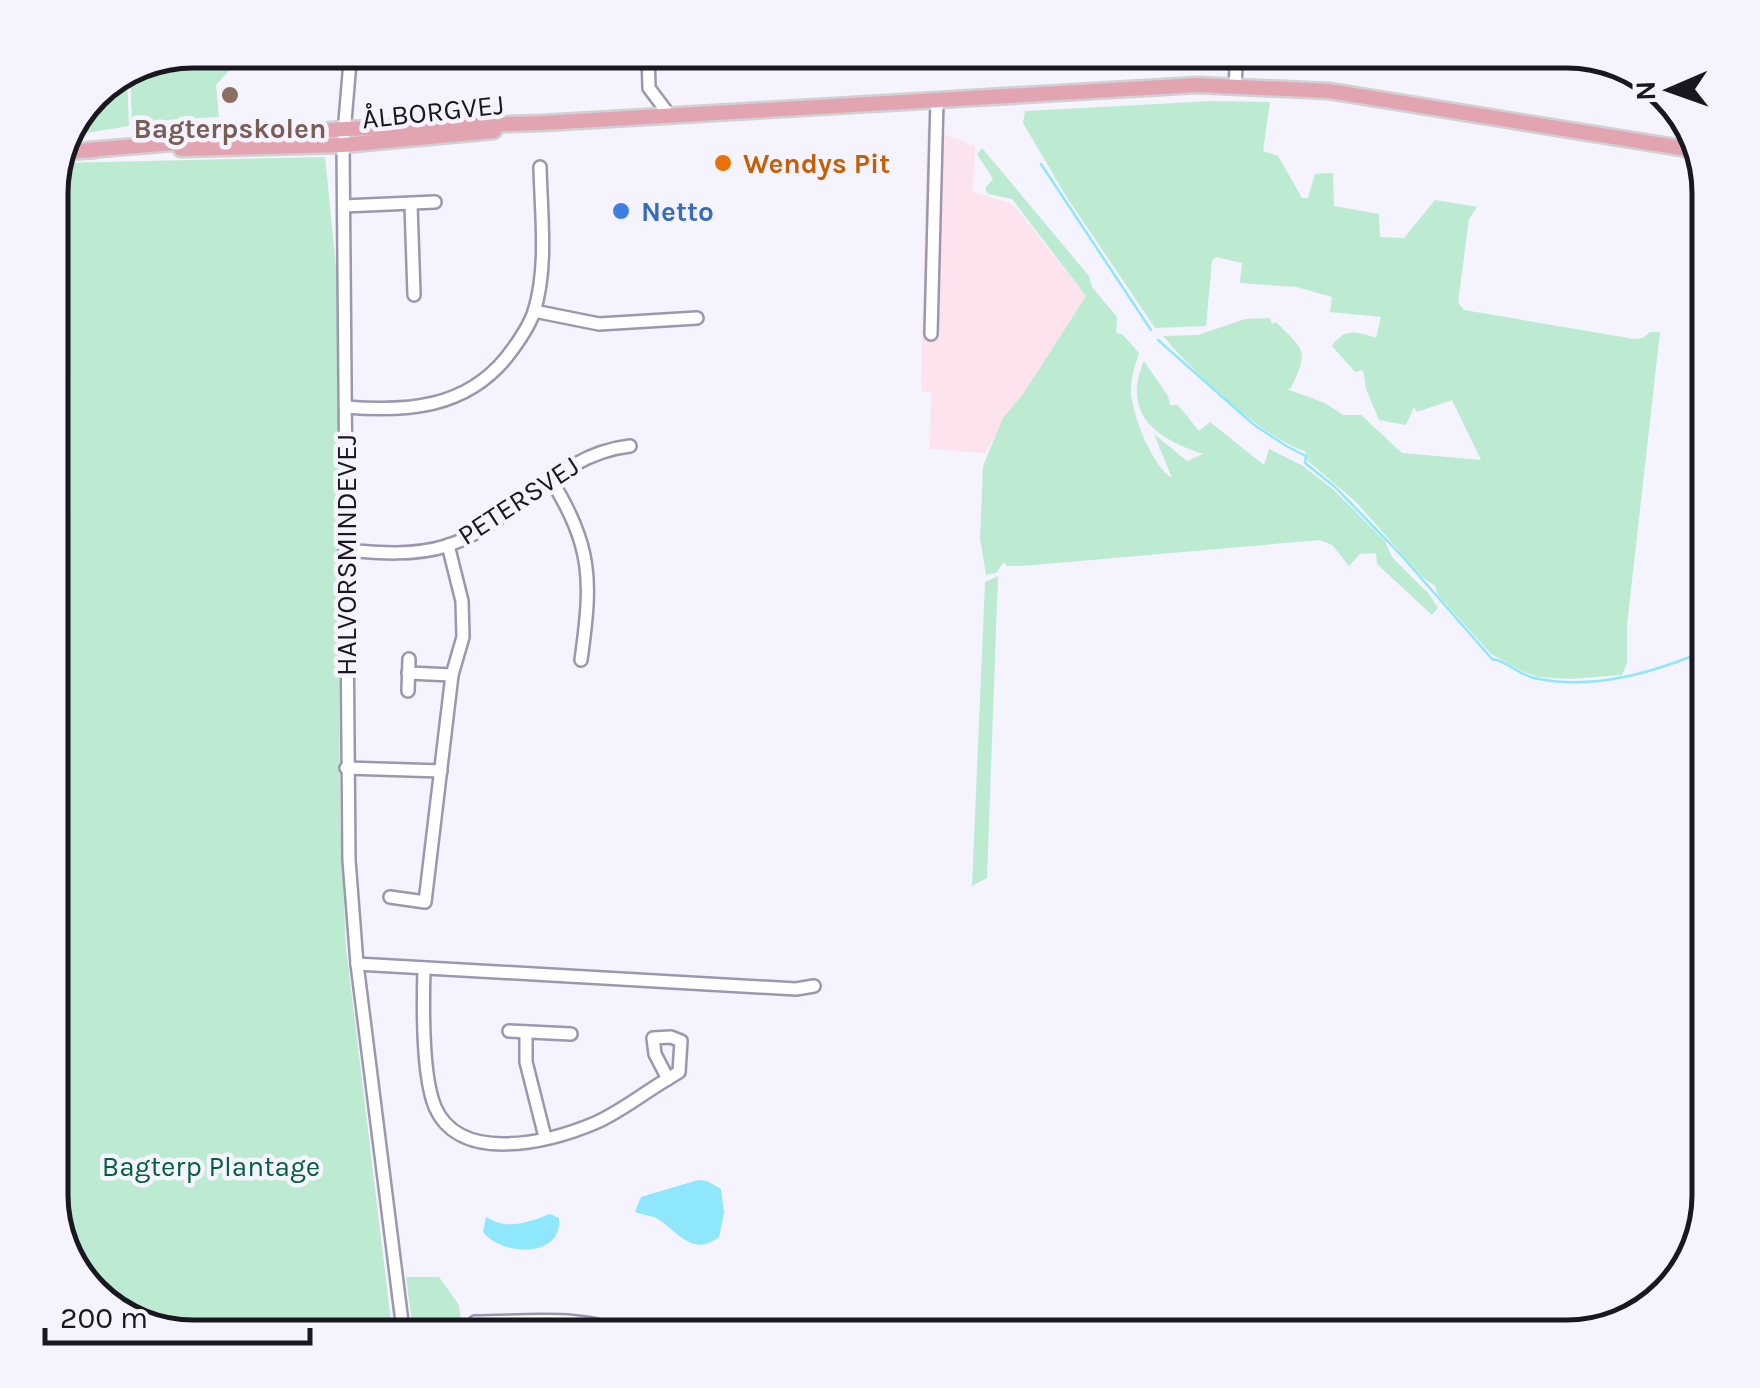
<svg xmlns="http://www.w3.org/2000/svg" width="1760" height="1388" font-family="Karla,sans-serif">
  <rect width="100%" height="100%" fill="#f5f3fe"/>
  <!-- commercial -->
  <path fill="#fce3ed" d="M 927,128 L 975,146 L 973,192 L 1013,204 L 1086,296 L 985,453 L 930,449 L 931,393 L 921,391 Z"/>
  <!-- green -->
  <g fill="#bcebd1">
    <path d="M 193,50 L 235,50 L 236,63 L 216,85 L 219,117 L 132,122 L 130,74 Z"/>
    <path d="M 127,75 L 129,126 L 74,135 L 98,86 Z"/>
    <path d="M 1213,101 L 1270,102 L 1263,151 L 1278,156 L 1302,198 L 1308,198 L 1315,174 L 1333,173 L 1334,206 L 1379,214 L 1380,237 L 1404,238 L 1435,200 L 1477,207 L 1469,219 L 1458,303 L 1464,310 L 1634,339 L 1643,338 L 1650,332 L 1660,332 L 1627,625 L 1627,663 L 1622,675 L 1569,679 L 1537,677 L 1522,671 L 1491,654 L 1438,595 L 1435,586 L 1421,576 L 1357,503 L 1308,461 L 1305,451 C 1265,440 1191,370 1163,336 L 1198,335 L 1245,319 L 1270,318 L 1272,324 L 1276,322 C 1305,351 1309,350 1291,388 L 1287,389 L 1325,403 L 1343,415 L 1361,415 L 1402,453 L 1481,460 L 1452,400 L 1417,412 L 1414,407 L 1406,425 L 1379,420 L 1366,389 L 1363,370 L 1355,372 L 1332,346 C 1345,327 1357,332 1376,338 L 1381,317 L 1330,312 L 1332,297 L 1296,287 L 1240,283 L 1242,263 L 1216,257 L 1212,261 L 1206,326 L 1155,328 L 1066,196 L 1023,123 L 1025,111 Z"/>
    <path d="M 982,148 L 1089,276 L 1092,287 L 1117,317 L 1116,333 L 1122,334 L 1139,353 C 1135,366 1130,379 1131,393 C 1133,417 1153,467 1172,478 L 1154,434 L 1187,461 L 1203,454 C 1157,439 1121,415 1144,361 L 1168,396 L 1170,405 L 1178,405 L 1199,431 L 1210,422 L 1264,465 L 1269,449 L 1303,466 L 1334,490 L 1385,541 L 1392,557 L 1429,594 L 1438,608 L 1432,615 L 1377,564 L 1376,553 L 1360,554 L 1349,566 L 1332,545 L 1320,540 L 1022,566 L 1007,566 L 1004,562 L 996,573 L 986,575 L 980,538 L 983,466 L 1003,418 L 1023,394 L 1086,296 L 1012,199 L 988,194 L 985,188 L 993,179 L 977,154 Z"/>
    <path d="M 325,157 L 337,276 L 340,818 L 346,947 L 393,1338 L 192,1338 L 99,1303 L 50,1204 L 50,183 L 60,163 Z"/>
    <path d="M 998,576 L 987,878 L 972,886 L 985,582 Z"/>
    <path d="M 406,1277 L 439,1277 L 459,1305 L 463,1338 L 414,1338 Z"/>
  </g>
  <!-- water -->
  <g fill="#8fe7fc">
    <path d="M 698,1180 L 707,1181 L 721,1189 L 724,1213 L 719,1237 C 693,1257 679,1233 658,1219 C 651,1215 642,1215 635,1212 L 641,1197 Z"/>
    <path d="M 550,1214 L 559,1218 C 563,1259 501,1256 483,1232 L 486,1217 C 507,1231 529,1222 550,1214 Z"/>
  </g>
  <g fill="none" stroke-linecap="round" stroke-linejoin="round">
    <!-- stream -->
    <g stroke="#8fe7fc" stroke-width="2.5">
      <path d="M 1041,164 L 1151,330"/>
      <path d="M 1158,340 L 1253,424 L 1286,446 L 1306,456 L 1305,463 L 1335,487 L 1401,555 L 1492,659 C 1508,661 1519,675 1534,678 C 1594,691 1655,672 1710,649"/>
    </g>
    <!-- minor casing -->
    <g stroke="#9d96b0" stroke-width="16">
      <g id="minor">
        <path d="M 351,50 L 343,145 L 349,860 L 357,964 L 404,1338"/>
        <path d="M 648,50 L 649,88 L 670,116"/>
        <path d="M 1235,85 L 1237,50"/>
        <path d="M 411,204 L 414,295"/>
        <path d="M 344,206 L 435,202"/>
        <path d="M 534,311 L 599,324 L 697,318"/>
        <path d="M 931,334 L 937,100"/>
        <path d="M 346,407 C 407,412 465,408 506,358 C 517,344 528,329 534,312 C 548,267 541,214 540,167"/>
        <path d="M 550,478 C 593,548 592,580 581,660"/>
        <path d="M 345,550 C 379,553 414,556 446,546 C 515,524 555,454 630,446"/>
        <path d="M 408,673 L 452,675"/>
        <path d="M 408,691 L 409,659"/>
        <path d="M 346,768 L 441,771"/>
        <path d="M 390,897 L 425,902 L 452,675 L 463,637 L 462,601 L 448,545"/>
        <path d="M 357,964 L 796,989 L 814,986"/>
        <path d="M 424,968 C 423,1002 422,1076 435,1107 C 460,1165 550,1142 595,1123 C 618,1113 640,1096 661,1083 L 679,1072 L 681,1041 L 671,1037 L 653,1038 L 655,1054 L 668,1079"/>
        <path d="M 509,1031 L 571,1034"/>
        <path d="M 526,1032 L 526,1062 L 545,1137"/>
        <path d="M 477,1338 L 475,1322 C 529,1322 587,1313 635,1338"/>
      </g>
    </g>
    <!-- major casing -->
    <g stroke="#d1d1d2" stroke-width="19">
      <g id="major">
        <path d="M 181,149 L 343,145 L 494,131"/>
        <path d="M 88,150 L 344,129 L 542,123 L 1197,85 L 1329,91 L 1700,151"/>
        <path d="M 66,152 L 95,150"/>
      </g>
    </g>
    <!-- minor -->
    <use href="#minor" stroke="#fff" stroke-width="11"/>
    <!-- major -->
    <use href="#major" stroke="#e2a4b0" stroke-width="14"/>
  </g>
  <!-- markers -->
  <circle fill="#8d6e63" stroke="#f5f3fe" stroke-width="4" cx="230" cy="95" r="10"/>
  <circle fill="#e8710a" stroke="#f5f3fe" stroke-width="4" cx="723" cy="163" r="10"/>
  <circle fill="#3f7fe0" stroke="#f5f3fe" stroke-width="4" cx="621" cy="211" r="10"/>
  <g text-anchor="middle" stroke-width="9" stroke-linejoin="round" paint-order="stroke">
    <!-- street labels -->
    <g font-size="28" fill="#191720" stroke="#f5f3fe">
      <text transform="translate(433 111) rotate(-6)" y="10">ÅLBORGVEJ</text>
      <text transform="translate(518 500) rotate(-33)" y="10">PETERSVEJ</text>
      <text transform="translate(346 555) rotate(-90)" y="10">HALVORSMINDEVEJ</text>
    </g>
    <!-- education labels -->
    <g font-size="28" font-weight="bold" fill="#785e54" stroke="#f5f3fe">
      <text x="230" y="138">Bagterpskolen</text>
    </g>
    <!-- food labels -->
    <g font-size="28" font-weight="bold" fill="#c56008" stroke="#f5f3fe" text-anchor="start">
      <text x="743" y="173">Wendys Pit</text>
    </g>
    <!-- shop labels -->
    <g font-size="28" font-weight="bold" fill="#366cbe" stroke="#f5f3fe" text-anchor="start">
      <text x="641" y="221">Netto</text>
    </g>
    <!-- park labels -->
    <g font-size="28" fill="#03613f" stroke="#f5f3fe">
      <text x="211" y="1176">Bagterp Plantage</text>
    </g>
  </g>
  <!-- crop -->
  <path d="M0 0H1760V1388H0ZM193 68H1567A125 125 0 0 1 1692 193V1195A125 125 0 0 1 1567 1320H193A125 125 0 0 1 68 1195V193A125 125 0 0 1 193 68Z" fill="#f5f3fe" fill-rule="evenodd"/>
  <path fill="none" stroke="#191720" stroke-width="5" d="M193 68H1567A125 125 0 0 1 1692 193V1195A125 125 0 0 1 1567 1320H193A125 125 0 0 1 68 1195V193A125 125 0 0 1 193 68Z"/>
  <!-- north arrow -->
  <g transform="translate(1670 90) rotate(268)" stroke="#f5f3fe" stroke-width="8" paint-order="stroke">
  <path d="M0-8L18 38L0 25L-18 38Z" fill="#191720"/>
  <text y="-15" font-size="28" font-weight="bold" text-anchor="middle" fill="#191720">N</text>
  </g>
  <!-- scale -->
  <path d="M45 1328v15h265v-15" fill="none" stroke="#191720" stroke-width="5"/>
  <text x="60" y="1328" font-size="30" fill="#191720" stroke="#f5f3fe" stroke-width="8" paint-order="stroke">200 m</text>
</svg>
